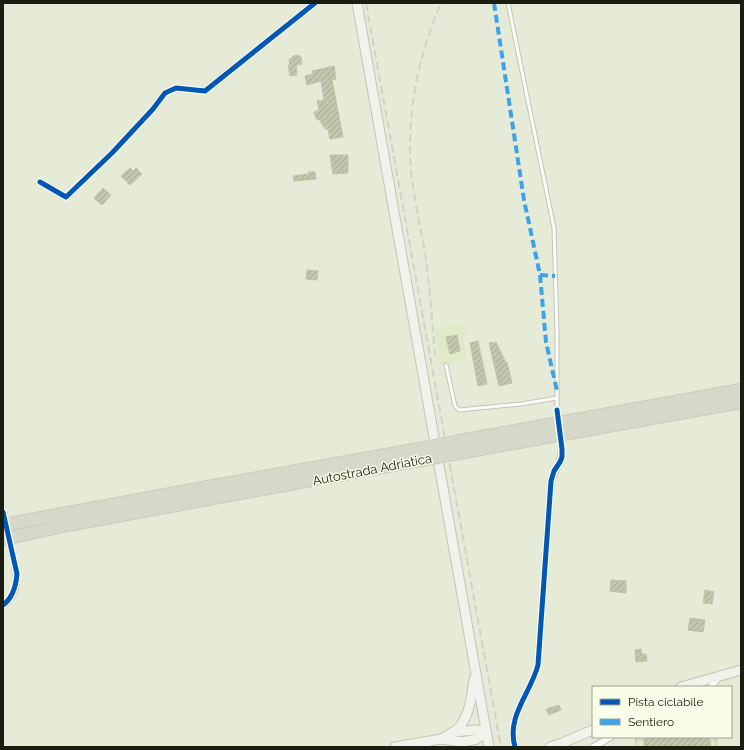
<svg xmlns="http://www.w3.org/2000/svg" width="744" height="750" font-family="Raleway,sans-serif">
  <defs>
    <pattern id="industrial-grid" width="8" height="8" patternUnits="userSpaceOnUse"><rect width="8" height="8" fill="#e0e9c8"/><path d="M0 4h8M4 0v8" fill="none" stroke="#c0c7ab"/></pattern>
    <pattern id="building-hatch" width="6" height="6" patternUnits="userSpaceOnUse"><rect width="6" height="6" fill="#c1c7ab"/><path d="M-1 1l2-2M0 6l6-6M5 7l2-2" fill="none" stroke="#a5aa92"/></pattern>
  </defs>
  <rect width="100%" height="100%" fill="#e6ebd7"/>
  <!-- built -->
  <path fill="#e0e9c8" d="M 464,322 L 468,337 L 463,337 L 467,361 L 440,365 L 435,329 Z"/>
  <!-- industrial -->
  <path fill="url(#industrial-grid)" d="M 632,737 L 718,737 L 720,747 L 636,747 L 635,740 Z"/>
  <!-- building -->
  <g fill="url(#building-hatch)" stroke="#bec2b2">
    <path d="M 298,55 L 301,57 L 302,64 L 296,65 L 297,75 L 290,76 L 288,65 L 290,65 L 289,59 L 291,59 L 293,56 Z"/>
    <path d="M 334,66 L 336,79 L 332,80 L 343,137 L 330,139 L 328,129 L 325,129 L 319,119 L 317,120 L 314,112 L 319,110 L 317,101 L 324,100 L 321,81 L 307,85 L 305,76 L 313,74 L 312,71 Z"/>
    <path d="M 330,155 L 348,155 L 348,173 L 333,174 Z"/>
    <path d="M 130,168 L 133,171 L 136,168 L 142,174 L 130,185 L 121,176 Z"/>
    <path d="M 308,172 L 315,172 L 316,179 L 294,181 L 293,176 L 309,174 Z"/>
    <path d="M 103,188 L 111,195 L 102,205 L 94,198 Z"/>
    <path d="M 307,270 L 318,271 L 317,280 L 306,279 Z"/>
    <path d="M 457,335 L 460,351 L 450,354 L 446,337 Z"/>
    <path d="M 478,341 L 487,384 L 478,386 L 470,343 Z"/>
    <path d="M 496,342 L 506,363 L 507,362 L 512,383 L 499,386 L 489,343 Z"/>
    <path d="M 611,580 L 626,581 L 626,593 L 610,591 Z"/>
    <path d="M 705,590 L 714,592 L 712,604 L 703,603 Z"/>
    <path d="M 690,618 L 705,620 L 703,632 L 688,630 Z"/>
    <path d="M 641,649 L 642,654 L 646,654 L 647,661 L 636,662 L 635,650 Z"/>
    <path d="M 559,705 L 561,710 L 549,715 L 546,709 Z"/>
    <path d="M 648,737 L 709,737 L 711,747 L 645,747 L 644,738 Z"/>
  </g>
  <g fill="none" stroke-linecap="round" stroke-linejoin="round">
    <!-- street-tunnel -->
    <g stroke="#bdc2af" stroke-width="6" stroke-dasharray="6 3" stroke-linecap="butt">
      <path d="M 557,410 L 558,424"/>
      <path d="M 560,433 L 562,449"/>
    </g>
    <!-- lane casing -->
    <g stroke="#c2c6b7" stroke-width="5">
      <g id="lane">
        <path d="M 508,3 L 554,228 L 557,331 L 557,410"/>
        <path d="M 446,365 L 455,406 L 459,410 L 521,404 L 557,398"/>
      </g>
    </g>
    <!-- street casing -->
    <g stroke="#c2c6b7" stroke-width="8">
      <g id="street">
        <path d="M 40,182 L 66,197 L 112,153 L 153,109 L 165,93 L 176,88 L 205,91 L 315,3"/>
        <path d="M 3,512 L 4,514"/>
        <path d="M 3,605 C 24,591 15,565 10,545"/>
        <path d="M 711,687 L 720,675"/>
        <path d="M 515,747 C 506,716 531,693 538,665 L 551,481 C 555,468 562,463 562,449"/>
        <path d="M 593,747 L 611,737"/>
      </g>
    </g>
    <!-- secondary casing -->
    <g stroke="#c2c6b7" stroke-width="11">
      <g id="secondary">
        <path d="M 357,3 L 489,747"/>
        <path d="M 681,687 L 741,670"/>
        <path d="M 453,732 L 475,730 L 486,732"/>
        <path d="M 441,739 C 447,736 457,731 461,725 C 470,713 472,693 474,679"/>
        <path d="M 395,747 L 441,739 L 463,742 L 477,739 L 486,732"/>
        <path d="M 550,747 L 562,743 L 593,730"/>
      </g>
    </g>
    <!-- highway casing -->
    <g stroke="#c8cbc1" stroke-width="14">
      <g id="highway">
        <path d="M 459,441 L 741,390"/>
        <path d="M 464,452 L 741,402"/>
        <path d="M 3,525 L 219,485 L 419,449"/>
        <path d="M 3,539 L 73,524 L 420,460"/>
      </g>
    </g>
    <!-- lane -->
    <use href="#lane" stroke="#fbfcf9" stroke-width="3"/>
    <!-- street -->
    <use href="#street" stroke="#fbfcf9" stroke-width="6"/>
    <!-- secondary -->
    <use href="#secondary" stroke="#f0f2eb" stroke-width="9"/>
    <!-- highway -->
    <use href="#highway" stroke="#d6d9c9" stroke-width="12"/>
    <!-- rail -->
    <g stroke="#d0d2cb" stroke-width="2" stroke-dasharray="8 4" stroke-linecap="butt">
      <path d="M 366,3 L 501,747"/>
      <path d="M 435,356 C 432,321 430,287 425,253 C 419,218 410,183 410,148 C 410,97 421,50 441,3"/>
    </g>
    <!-- highway-bridge casing -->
    <g stroke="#c8cbc1" stroke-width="14" stroke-linecap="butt">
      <g id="highway-bridge">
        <path d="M 419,449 L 459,441"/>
        <path d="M 420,460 L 464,452"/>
      </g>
    </g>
    <!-- highway-bridge -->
    <use href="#highway-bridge" stroke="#d6d9c9" stroke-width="12"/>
    <!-- quiet -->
    <g stroke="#3da2ea" stroke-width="4" stroke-dasharray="8 4" stroke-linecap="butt">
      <path d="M 494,3 L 524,200 L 540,275 L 546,342 L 557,391"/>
      <path d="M 540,275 L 555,276"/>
    </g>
    <!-- cycleway casing -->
    <g stroke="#f8fee9" stroke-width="8">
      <g id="cycleway">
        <path d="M 40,182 L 66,197 L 112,153 L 153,109 L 165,93 L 176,88 L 205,91 L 315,3"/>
        <path d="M 3,512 L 17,574 C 16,585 13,598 3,605"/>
        <path d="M 515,747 C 506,716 531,693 538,665 L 551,481 L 554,471 L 560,462 L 562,457 L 562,449 L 557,410"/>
      </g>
    </g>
    <!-- cycleway -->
    <use href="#cycleway" stroke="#0057b8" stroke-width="5"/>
  </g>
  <g text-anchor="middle" stroke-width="3" stroke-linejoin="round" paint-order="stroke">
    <!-- street labels -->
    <g font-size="13" fill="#1a1d10" stroke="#f8fee9">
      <text transform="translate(372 469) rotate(-11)" y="5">Autostrada Adriatica</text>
    </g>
  </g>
  <!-- border -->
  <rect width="744" height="750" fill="none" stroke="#1a1d10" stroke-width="8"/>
  <!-- legend -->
  <rect x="592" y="686" width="140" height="52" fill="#f8fee9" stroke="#9fa492"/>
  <rect x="600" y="699" width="20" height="6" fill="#0057b8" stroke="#9fa492"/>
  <text x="628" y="706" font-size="12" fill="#1a1d10">Pista ciclabile</text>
  <rect x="600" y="719" width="20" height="6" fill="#3da2ea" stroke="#9fa492"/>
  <text x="628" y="726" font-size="12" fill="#1a1d10">Sentiero</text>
</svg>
